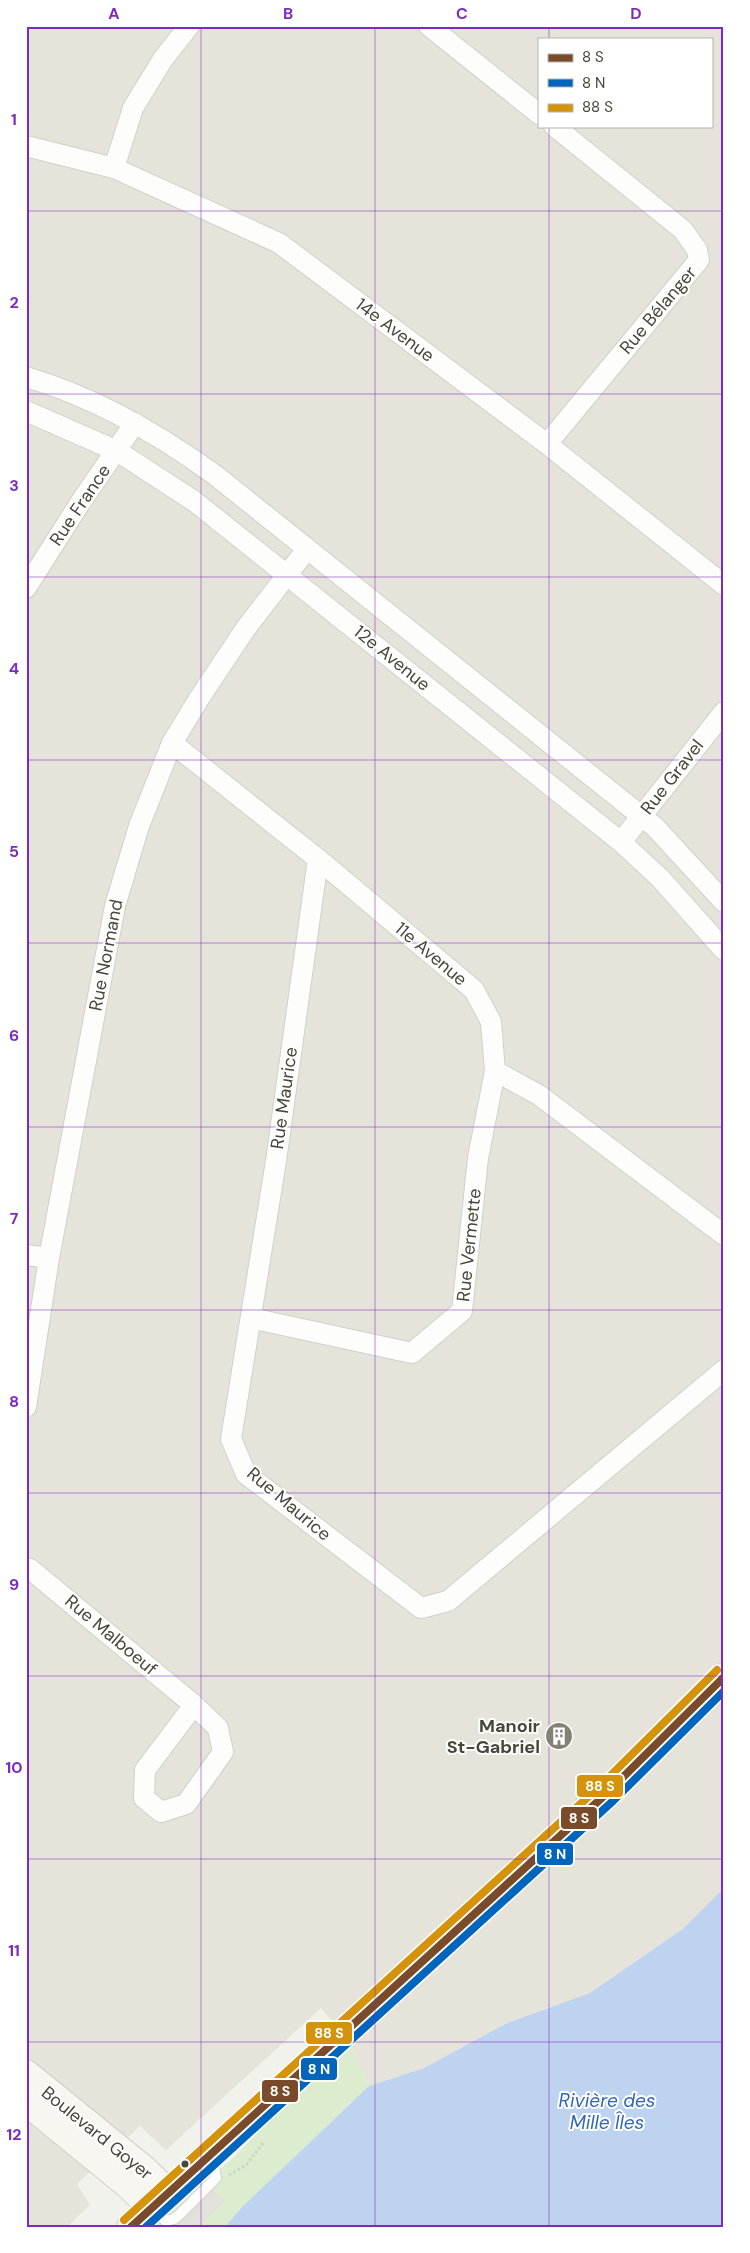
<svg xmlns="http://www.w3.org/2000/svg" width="750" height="2253" font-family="'DM Sans',sans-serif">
  <rect width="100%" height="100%" fill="#f2f2ed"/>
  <!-- residential -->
  <path fill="#e6e4da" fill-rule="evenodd" d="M 26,26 L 724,26 L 724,1888 L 684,1928 L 590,1993 L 507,2023 L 424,2068 L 369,2086 L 349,2041 L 321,2008 L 166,2150 L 140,2126 L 77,2184 L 90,2205 L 67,2227 L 26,2227 ZM 539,39 L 711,39 L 711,126 L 539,126 Z"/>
  <!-- green -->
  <path fill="#dbedce" d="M 349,2041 L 369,2086 L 242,2207 L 225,2227 L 154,2227 L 231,2160 Z"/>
  <!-- parking -->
  <path fill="#e2e1dc" d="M 210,2186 L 225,2201 L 199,2227 L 176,2227 L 174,2220 Z"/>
  <!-- water -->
  <path fill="#bed3ef" d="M 724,1888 L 724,2227 L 225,2227 L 242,2207 L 369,2086 L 424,2068 L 507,2023 L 590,1993 L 684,1928 Z"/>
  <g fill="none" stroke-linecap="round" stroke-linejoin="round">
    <!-- lane casing -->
    <g stroke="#d0d0cb" stroke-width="12">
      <path id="lane" d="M 152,2208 L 166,2221 L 174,2219 L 179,2215 L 216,2178 L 215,2171 L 205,2161"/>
    </g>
    <!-- street casing -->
    <g stroke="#d0d0cb" stroke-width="22">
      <g id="street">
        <path d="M 429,26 L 539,114"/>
        <path d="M 26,146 L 114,168 L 279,243 L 547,444 L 724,585"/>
        <path d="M 114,168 L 133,108 L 163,59 L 189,26"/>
        <path d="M 26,377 C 95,397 157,433 215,475 L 655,827 L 724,902"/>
        <path d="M 26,411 L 117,451 L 194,501 L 621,842 L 660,878 L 724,950"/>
        <path d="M 547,444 L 699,260 L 697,250 L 683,230 L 554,126"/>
        <path d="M 26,588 L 80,503 L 135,423"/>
        <path d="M 172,743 L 318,859 L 474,990 L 491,1022 L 495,1071 L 539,1095 L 724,1235"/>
        <path d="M 621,842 L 724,712"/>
        <path d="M 318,859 L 276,1161 L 231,1439 L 246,1474 L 421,1608 L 448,1601 L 724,1370"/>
        <path d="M 26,1255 L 49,1258"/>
        <path d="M 251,1318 L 412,1353 L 462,1311 L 478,1158 L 495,1071"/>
        <path d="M 26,1407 L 49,1258 L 115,906 L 139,826 L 172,743 L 200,697 L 246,628 L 307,549"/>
        <path d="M 26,1568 L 30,1569 L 194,1705 L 218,1728 L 223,1752 L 186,1804 L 161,1812 L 144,1798 L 145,1770 L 194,1705"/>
      </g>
    </g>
    <!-- secondary casing -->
    <g stroke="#d1d0c4" stroke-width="30">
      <g id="secondary">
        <path d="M 26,2074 L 143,2169 L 167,2192"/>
        <path d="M 26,2101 L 130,2186 L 151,2207"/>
        <path d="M 131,2227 L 606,1794 L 724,1677"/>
      </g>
    </g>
    <!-- path -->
    <path stroke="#d2d2cb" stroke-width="3" stroke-dasharray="2.5 2.5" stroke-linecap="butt" d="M 229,2175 L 246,2165 L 264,2142"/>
    <!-- lane -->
    <use href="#lane" stroke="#fdfdfc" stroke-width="10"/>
    <!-- street -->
    <use href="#street" stroke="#fdfdfc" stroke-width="20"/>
    <!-- secondary -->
    <use href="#secondary" stroke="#f7f6f0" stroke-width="28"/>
    <!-- bus-1 casing -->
    <g stroke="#fff" stroke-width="11">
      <path id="bus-1" d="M 131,2227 L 606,1794 L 724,1677"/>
    </g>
    <!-- bus-2 casing -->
    <g stroke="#fff" stroke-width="11">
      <path id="bus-2" d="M 146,2227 L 613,1801 L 724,1691"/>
    </g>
    <!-- bus-3 casing -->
    <g stroke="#fff" stroke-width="11">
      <path id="bus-3" d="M 124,2220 L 599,1787 L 717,1670"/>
    </g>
    <!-- bus-1 -->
    <use href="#bus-1" stroke="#7a4b2a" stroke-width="8"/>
    <!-- bus-2 -->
    <use href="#bus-2" stroke="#0065bd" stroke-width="8"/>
    <!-- bus-3 -->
    <use href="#bus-3" stroke="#d4930b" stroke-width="8"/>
  </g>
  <!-- grid -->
  <path fill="none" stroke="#7b2cbf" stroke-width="1" stroke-opacity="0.55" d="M 201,26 L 201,2227M 375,26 L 375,2227M 549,26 L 549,39M 549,126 L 549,2227M 26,211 L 724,211M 26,394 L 724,394M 26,577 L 724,577M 26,760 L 724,760M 26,943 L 724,943M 26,1127 L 724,1127M 26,1310 L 724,1310M 26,1493 L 724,1493M 26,1676 L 724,1676M 26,1859 L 724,1859M 26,2042 L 724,2042"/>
  <!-- icons -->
  <defs>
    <g id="building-disc" transform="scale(1.4375)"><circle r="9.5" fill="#848277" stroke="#fff"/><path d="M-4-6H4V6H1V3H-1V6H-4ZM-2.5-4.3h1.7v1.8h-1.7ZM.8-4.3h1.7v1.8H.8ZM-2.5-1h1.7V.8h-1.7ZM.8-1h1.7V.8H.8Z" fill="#fff"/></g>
  </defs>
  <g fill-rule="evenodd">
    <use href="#building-disc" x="559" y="1736"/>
  </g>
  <!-- markers -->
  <circle fill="#494538" stroke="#fff" stroke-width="2" cx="185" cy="2164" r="4.5"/>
  <g text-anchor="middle" stroke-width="4" stroke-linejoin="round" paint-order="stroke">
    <!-- street labels -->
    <g font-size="18" fill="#494538" stroke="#fff">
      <text transform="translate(658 310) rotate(-50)" y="6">Rue Bélanger</text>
      <text transform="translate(395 330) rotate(37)" y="6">14e Avenue</text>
      <text transform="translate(80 505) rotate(-56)" y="6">Rue France</text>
      <text transform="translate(392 658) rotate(39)" y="6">12e Avenue</text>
      <text transform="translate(672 777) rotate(-52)" y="6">Rue Gravel</text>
      <text transform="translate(431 954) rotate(40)" y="6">11e Avenue</text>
      <text transform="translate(106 955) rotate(-79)" y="6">Rue Normand</text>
      <text transform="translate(284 1098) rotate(-82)" y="6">Rue Maurice</text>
      <text transform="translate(469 1245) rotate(-84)" y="6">Rue Vermette</text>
      <text transform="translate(289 1504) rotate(40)" y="6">Rue Maurice</text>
      <text transform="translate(111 1635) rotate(40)" y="6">Rue Malboeuf</text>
      <text transform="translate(97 2133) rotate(39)" y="6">Boulevard Goyer</text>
    </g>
    <!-- poi labels -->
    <g font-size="18" font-weight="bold" fill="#494538" stroke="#fff" text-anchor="end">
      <text x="540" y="1732">Manoir<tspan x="540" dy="21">St-Gabriel</tspan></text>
    </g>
    <!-- water labels -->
    <g font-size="19" font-style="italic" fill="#3167b6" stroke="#fff">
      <text x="607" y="2107">Rivière des<tspan x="607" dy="22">Mille Îles</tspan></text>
    </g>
  </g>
  <g stroke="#fff" stroke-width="2">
    <rect x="576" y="1774" width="48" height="24" rx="5" fill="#d4930b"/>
    <rect x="560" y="1806" width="38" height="24" rx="5" fill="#7a4b2a"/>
    <rect x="536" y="1842" width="38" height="24" rx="5" fill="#0065bd"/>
    <rect x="305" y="2021" width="48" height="24" rx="5" fill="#d4930b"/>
    <rect x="300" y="2057" width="38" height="24" rx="5" fill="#0065bd"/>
    <rect x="261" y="2079" width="38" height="24" rx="5" fill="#7a4b2a"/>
  </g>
  <g font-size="14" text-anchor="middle" font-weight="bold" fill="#fff">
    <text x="600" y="1791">88 S</text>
    <text x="579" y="1823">8 S</text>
    <text x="555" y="1859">8 N</text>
    <text x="329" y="2038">88 S</text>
    <text x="319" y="2074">8 N</text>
    <text x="280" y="2096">8 S</text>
  </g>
  <!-- border -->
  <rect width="750" height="2253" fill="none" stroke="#ffffff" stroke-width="55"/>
  <!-- legend -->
  <rect x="538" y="38" width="175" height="90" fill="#ffffff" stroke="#b6b5af"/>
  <rect x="548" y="54" width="25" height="8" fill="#7a4b2a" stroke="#b6b5af"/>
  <text x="582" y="62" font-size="15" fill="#494538">8 S</text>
  <rect x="548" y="79" width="25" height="8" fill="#0065bd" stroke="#b6b5af"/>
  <text x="582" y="88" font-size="15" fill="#494538">8 N</text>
  <rect x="548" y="104" width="25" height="8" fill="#d4930b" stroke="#b6b5af"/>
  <text x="582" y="112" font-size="15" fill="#494538">88 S</text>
  <rect x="28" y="28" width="694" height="2198" fill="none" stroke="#7b2cbf" stroke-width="2"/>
  <g font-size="16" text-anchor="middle" font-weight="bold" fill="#7b2cbf">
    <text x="114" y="19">A</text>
    <text x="288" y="19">B</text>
    <text x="462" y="19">C</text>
    <text x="636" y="19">D</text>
    <text x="14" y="125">1</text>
    <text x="14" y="308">2</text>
    <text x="14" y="491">3</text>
    <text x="14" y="674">4</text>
    <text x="14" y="857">5</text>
    <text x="14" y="1041">6</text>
    <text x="14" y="1224">7</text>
    <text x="14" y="1407">8</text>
    <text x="14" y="1590">9</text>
    <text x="14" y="1773">10</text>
    <text x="14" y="1956">11</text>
    <text x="14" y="2140">12</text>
  </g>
</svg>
